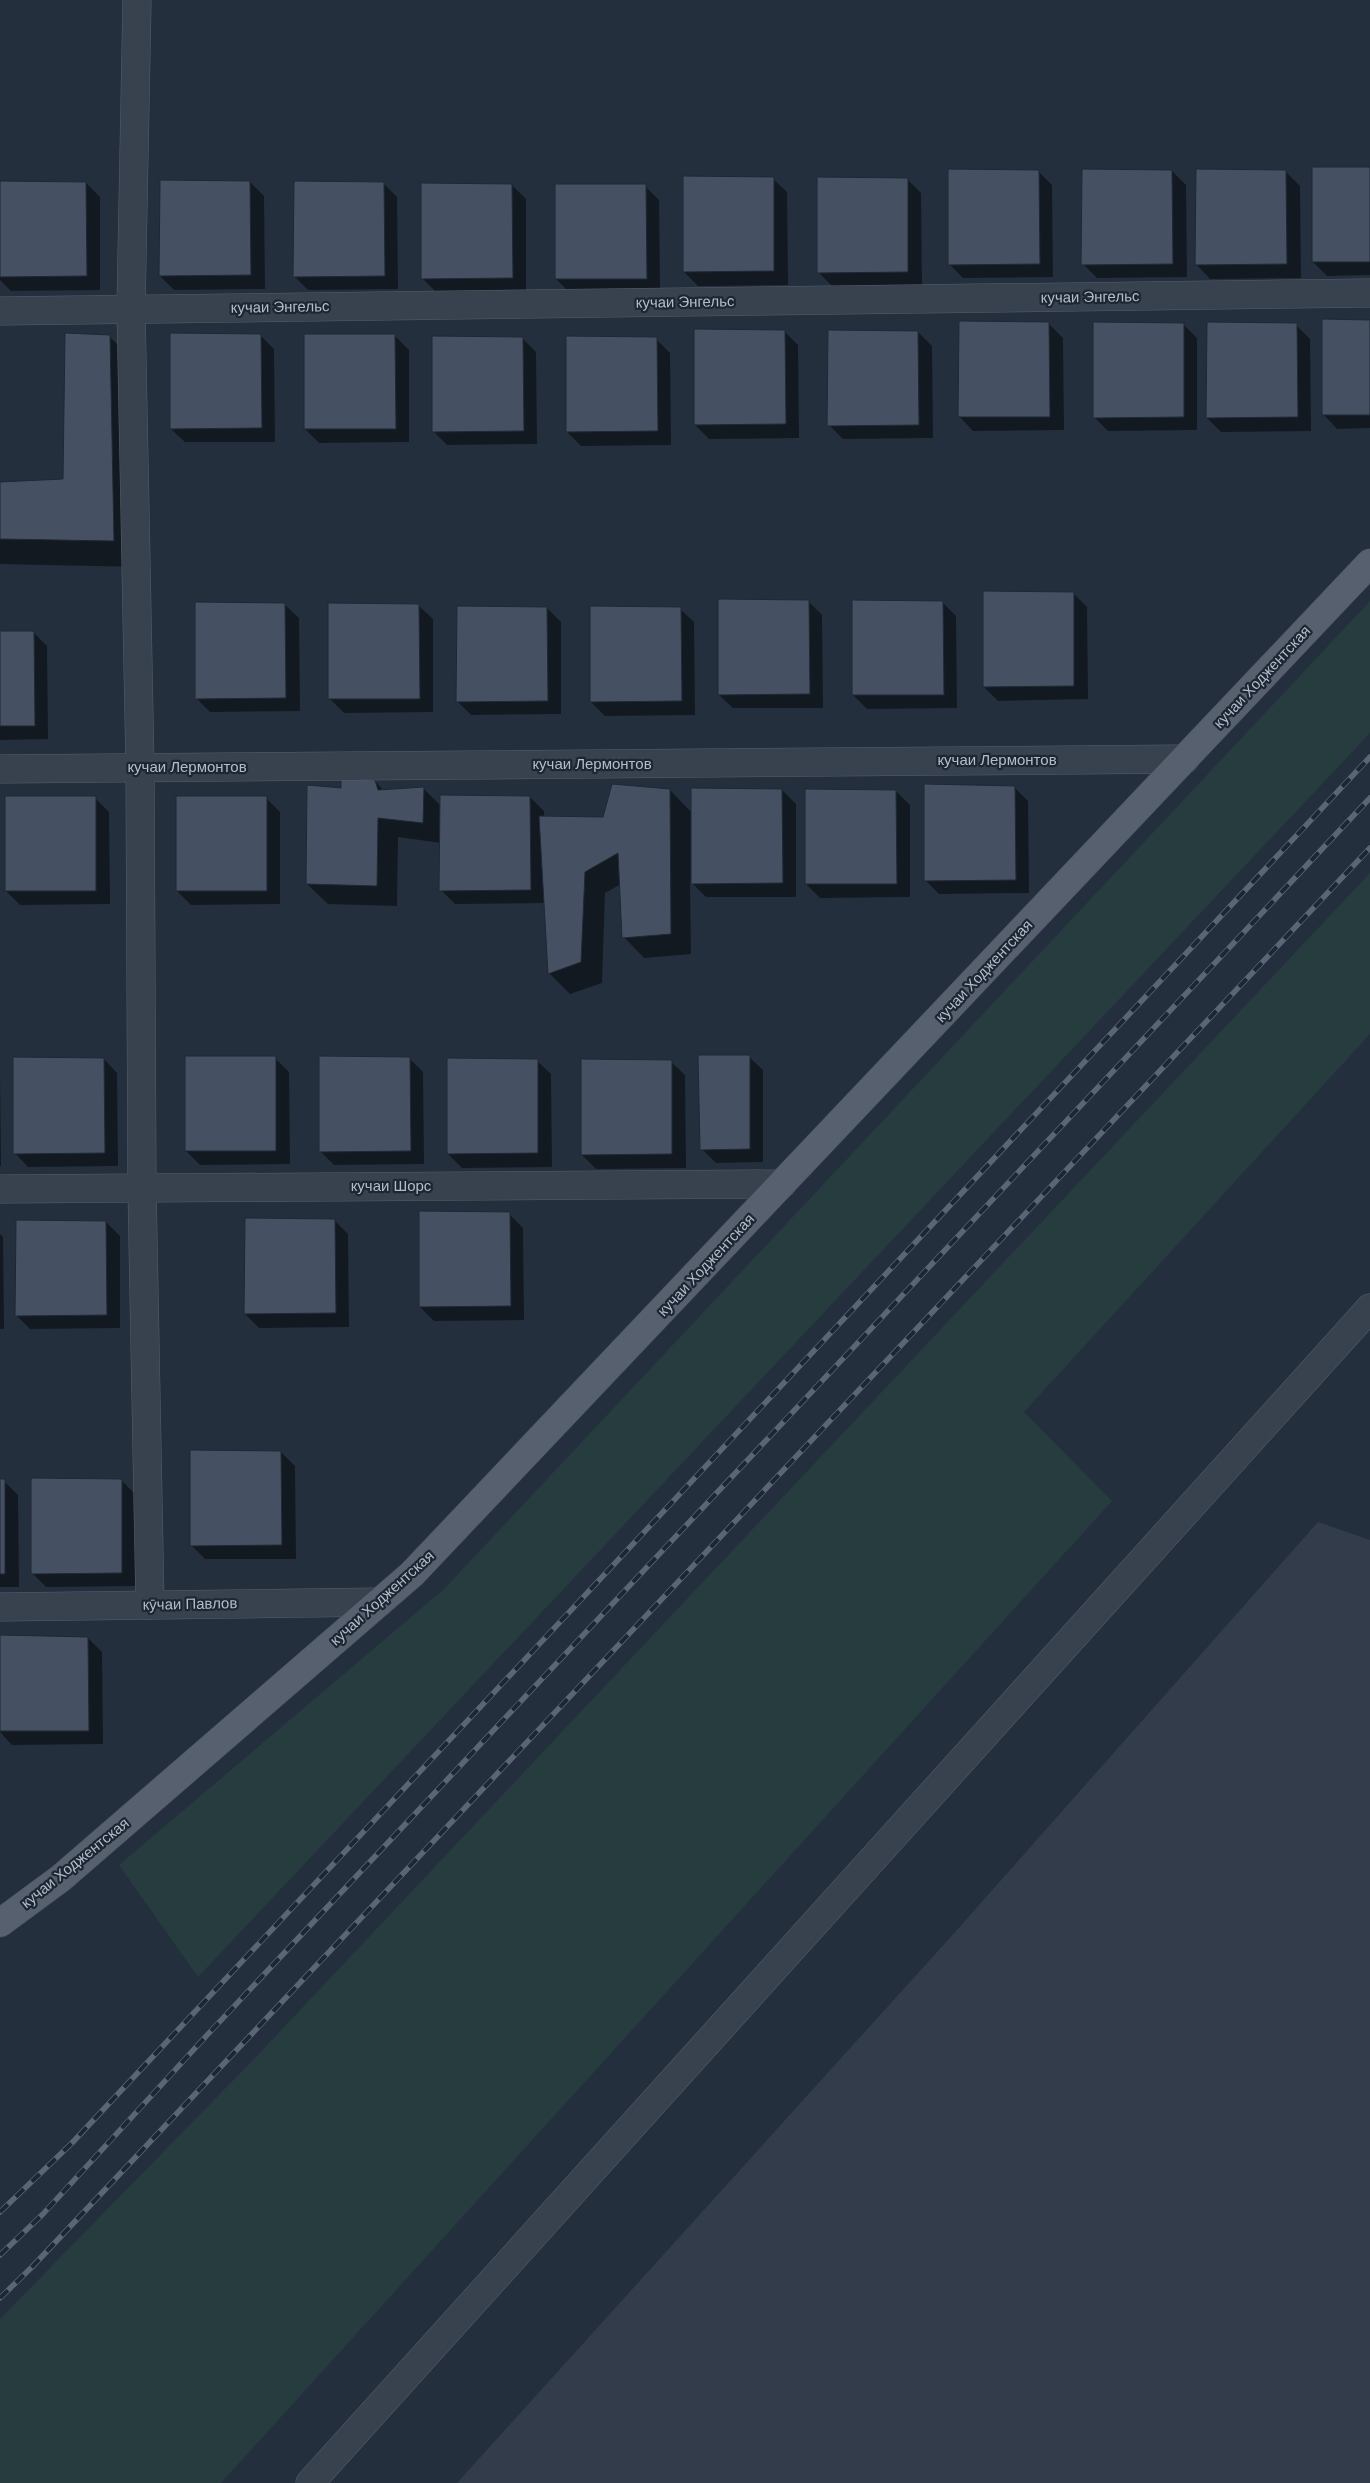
<svg xmlns="http://www.w3.org/2000/svg" width="1370" height="2483" font-family="'DM Sans',sans-serif">
  <rect width="100%" height="100%" fill="#242f3e"/>
  <!-- airport -->
  <path fill="#323c4b" d="M 1318,1522 L 1370,1540 L 1370,2483 L 457,2483 L 956,1931 Z"/>
  <!-- green -->
  <g fill="#263c3f">
    <path d="M 1370,601 L 1370,733 L 198,1977 L 119,1865 L 444,1589 Z"/>
    <path d="M 1370,873 L 1370,1034 L 1024,1412 L 1112,1501 L 221,2483 L 0,2483 L 0,2319 L 255,2058 Z"/>
  </g>
  <!-- shadow -->
  <g fill="#0007">
    <path d="M 1370,168 L 1370,275 L 1327,276 L 1313,262 Z"/>
    <path d="M 1038,171 L 1052,185 L 1053,277 L 963,278 L 949,264 Z"/>
    <path d="M 1172,171 L 1186,185 L 1187,277 L 1097,278 L 1083,264 Z"/>
    <path d="M 1286,172 L 1300,186 L 1301,278 L 1210,279 L 1197,265 Z"/>
    <path d="M 773,179 L 787,192 L 788,285 L 698,286 L 684,272 Z"/>
    <path d="M 907,179 L 921,193 L 922,285 L 832,286 L 818,272 Z"/>
    <path d="M 0,182 L 86,183 L 100,197 L 100,290 L 11,291 L 0,280 Z"/>
    <path d="M 250,182 L 264,196 L 265,289 L 174,290 L 160,276 Z"/>
    <path d="M 383,183 L 397,197 L 398,289 L 308,290 L 294,276 Z"/>
    <path d="M 512,185 L 526,199 L 526,292 L 436,292 L 422,278 Z"/>
    <path d="M 645,186 L 659,200 L 660,293 L 570,293 L 556,279 Z"/>
    <path d="M 1370,321 L 1370,428 L 1337,429 L 1324,415 Z"/>
    <path d="M 1049,324 L 1063,338 L 1064,430 L 973,431 L 960,417 Z"/>
    <path d="M 1183,324 L 1197,338 L 1197,430 L 1108,431 L 1094,417 Z"/>
    <path d="M 1296,325 L 1310,339 L 1311,431 L 1221,432 L 1207,418 Z"/>
    <path d="M 784,331 L 798,345 L 799,438 L 709,439 L 695,425 Z"/>
    <path d="M 918,332 L 932,346 L 933,438 L 843,439 L 829,425 Z"/>
    <path d="M 260,335 L 274,349 L 275,442 L 185,442 L 171,429 Z"/>
    <path d="M 109,336 L 136,363 L 140,567 L 0,564 L 0,483 L 64,480 Z"/>
    <path d="M 395,336 L 409,350 L 409,442 L 319,443 L 305,429 Z"/>
    <path d="M 522,338 L 536,352 L 537,444 L 447,445 L 433,431 Z"/>
    <path d="M 656,339 L 670,353 L 671,445 L 581,446 L 567,432 Z"/>
    <path d="M 1073,593 L 1087,607 L 1088,699 L 998,701 L 984,687 Z"/>
    <path d="M 808,601 L 822,615 L 823,708 L 733,708 L 719,695 Z"/>
    <path d="M 942,602 L 956,616 L 957,708 L 867,709 L 853,695 Z"/>
    <path d="M 285,605 L 299,618 L 300,711 L 210,712 L 196,698 Z"/>
    <path d="M 419,606 L 433,619 L 433,712 L 344,713 L 330,699 Z"/>
    <path d="M 547,608 L 561,622 L 561,714 L 471,715 L 457,701 Z"/>
    <path d="M 680,609 L 694,622 L 695,715 L 605,716 L 591,702 Z"/>
    <path d="M 0,632 L 33,632 L 47,646 L 48,739 L 0,740 Z"/>
    <path d="M 375,781 L 384,791 L 423,788 L 441,806 L 530,797 L 544,811 L 544,818 L 604,818 L 670,790 L 692,813 L 782,790 L 796,804 L 796,897 L 706,897 L 690,881 L 691,954 L 644,958 L 624,937 L 621,884 L 605,893 L 602,983 L 570,994 L 549,973 L 545,903 L 455,904 L 441,890 L 441,843 L 398,837 L 397,906 L 328,904 L 307,884 L 343,790 Z"/>
    <path d="M 1014,787 L 1028,801 L 1029,893 L 939,894 L 925,880 Z"/>
    <path d="M 896,791 L 910,805 L 910,897 L 820,898 L 806,884 Z"/>
    <path d="M 95,798 L 109,812 L 110,904 L 20,905 L 6,891 Z"/>
    <path d="M 266,798 L 280,812 L 280,904 L 191,905 L 177,891 Z"/>
    <path d="M 749,1057 L 763,1070 L 763,1162 L 716,1163 L 702,1149 Z"/>
    <path d="M 275,1058 L 289,1072 L 290,1164 L 200,1165 L 186,1151 Z"/>
    <path d="M 409,1058 L 423,1072 L 424,1164 L 334,1165 L 320,1151 Z"/>
    <path d="M 104,1059 L 117,1073 L 118,1166 L 28,1167 L 15,1153 Z"/>
    <path d="M 537,1061 L 551,1074 L 552,1167 L 462,1168 L 448,1154 Z"/>
    <path d="M 671,1062 L 685,1075 L 686,1168 L 596,1169 L 582,1155 Z"/>
    <path d="M 0,1074 L 1,1166 L 0,1166 Z"/>
    <path d="M 509,1214 L 523,1228 L 524,1320 L 434,1321 L 420,1307 Z"/>
    <path d="M 335,1221 L 348,1234 L 349,1327 L 259,1328 L 245,1314 Z"/>
    <path d="M 106,1222 L 120,1236 L 120,1328 L 30,1329 L 16,1315 Z"/>
    <path d="M 0,1234 L 3,1237 L 4,1329 L 0,1329 Z"/>
    <path d="M 281,1452 L 295,1466 L 296,1559 L 205,1559 L 192,1546 Z"/>
    <path d="M 121,1480 L 135,1494 L 136,1586 L 46,1587 L 32,1573 Z"/>
    <path d="M 0,1481 L 4,1481 L 18,1495 L 19,1587 L 0,1587 Z"/>
    <path d="M 0,1636 L 88,1638 L 102,1652 L 103,1744 L 12,1745 L 0,1732 Z"/>
  </g>
  <!-- building -->
  <g fill="#455162" stroke="#1f2835">
    <rect x="1312" y="167" width="58" height="95"/>
    <path d="M 948,169 L 1039,170 L 1040,264 L 948,265 Z"/>
    <path d="M 1082,169 L 1172,170 L 1173,264 L 1081,265 Z"/>
    <path d="M 1196,169 L 1286,170 L 1287,264 L 1195,265 Z"/>
    <path d="M 683,176 L 774,177 L 774,271 L 683,272 Z"/>
    <path d="M 817,177 L 908,178 L 908,272 L 817,273 Z"/>
    <path d="M 160,180 L 250,181 L 251,275 L 159,276 Z"/>
    <path d="M 0,181 L 86,182 L 87,276 L 0,277 Z"/>
    <path d="M 294,181 L 384,182 L 385,276 L 293,277 Z"/>
    <path d="M 421,183 L 512,184 L 513,278 L 421,279 Z"/>
    <path d="M 555,184 L 646,184 L 647,279 L 555,279 Z"/>
    <path d="M 1322,319 L 1370,320 L 1370,415 L 1322,415 Z"/>
    <path d="M 959,321 L 1049,322 L 1050,417 L 958,417 Z"/>
    <path d="M 1093,322 L 1184,323 L 1184,417 L 1093,418 Z"/>
    <path d="M 1207,322 L 1297,323 L 1298,417 L 1206,418 Z"/>
    <path d="M 694,329 L 785,330 L 786,424 L 694,425 Z"/>
    <path d="M 828,330 L 918,331 L 919,425 L 827,426 Z"/>
    <path d="M 65,333 L 110,335 L 114,541 L 0,539 L 0,482 L 63,479 Z"/>
    <path d="M 170,333 L 261,334 L 262,428 L 170,429 Z"/>
    <path d="M 304,334 L 395,334 L 396,429 L 304,429 Z"/>
    <path d="M 432,336 L 523,337 L 524,431 L 432,432 Z"/>
    <path d="M 566,336 L 657,337 L 658,431 L 566,432 Z"/>
    <path d="M 983,591 L 1074,592 L 1074,686 L 983,687 Z"/>
    <path d="M 718,599 L 809,600 L 810,694 L 718,695 Z"/>
    <path d="M 852,600 L 943,601 L 944,695 L 852,695 Z"/>
    <path d="M 195,602 L 285,603 L 286,698 L 195,699 Z"/>
    <path d="M 328,603 L 419,604 L 420,699 L 328,699 Z"/>
    <path d="M 457,606 L 547,607 L 548,701 L 456,702 Z"/>
    <path d="M 590,606 L 681,607 L 682,701 L 590,702 Z"/>
    <path d="M 0,631 L 34,631 L 35,726 L 0,726 Z"/>
    <path d="M 341,778 L 375,780 L 378,790 L 424,787 L 423,823 L 378,818 L 377,886 L 306,884 L 307,785 L 341,788 Z"/>
    <path d="M 612,784 L 670,789 L 671,934 L 622,938 L 618,853 L 585,872 L 581,962 L 548,974 L 539,816 L 603,817 Z"/>
    <path d="M 924,784 L 1015,786 L 1016,880 L 924,881 Z"/>
    <path d="M 691,788 L 782,789 L 783,883 L 691,884 Z"/>
    <path d="M 805,789 L 896,790 L 897,884 L 805,884 Z"/>
    <path d="M 440,795 L 530,796 L 531,890 L 439,891 Z"/>
    <rect x="5" y="796" width="91" height="95"/>
    <rect x="176" y="796" width="91" height="95"/>
    <path d="M 698,1055 L 750,1055 L 750,1149 L 700,1150 Z"/>
    <rect x="185" y="1056" width="91" height="95"/>
    <path d="M 319,1056 L 410,1057 L 411,1151 L 319,1152 Z"/>
    <path d="M 13,1057 L 104,1058 L 105,1153 L 13,1154 Z"/>
    <path d="M 447,1058 L 538,1059 L 538,1153 L 447,1154 Z"/>
    <path d="M 581,1059 L 672,1060 L 672,1154 L 581,1155 Z"/>
    <path d="M 419,1211 L 510,1212 L 511,1306 L 419,1307 Z"/>
    <path d="M 245,1218 L 335,1219 L 336,1313 L 244,1314 Z"/>
    <path d="M 16,1220 L 106,1221 L 107,1315 L 15,1316 Z"/>
    <path d="M 190,1450 L 281,1451 L 282,1545 L 190,1546 Z"/>
    <path d="M 31,1478 L 122,1479 L 122,1573 L 31,1574 Z"/>
    <rect x="0" y="1479" width="5" height="95"/>
    <path d="M 0,1635 L 88,1637 L 89,1731 L 0,1731 Z"/>
  </g>
  <g fill="none" stroke-linecap="round" stroke-linejoin="round">
    <!-- minor casing -->
    <g stroke="#565f6c" stroke-width="29">
      <g id="minor">
        <path d="M 137,0 L 131,309 L 140,767 L 142,1188 L 150,1605"/>
        <path d="M 0,311 L 1370,293"/>
        <path d="M 0,769 L 1185,759"/>
        <path d="M 0,1189 L 782,1184"/>
        <path d="M 0,1607 L 380,1602"/>
        <path d="M 310,2483 L 1370,1308"/>
      </g>
    </g>
    <!-- major casing -->
    <g stroke="#414a57" stroke-width="29">
      <path id="major" d="M 0,1923 L 61,1878 L 412,1574 L 1370,563"/>
    </g>
    <!-- minor -->
    <use href="#minor" stroke="#38414e" stroke-width="28"/>
    <!-- major -->
    <use href="#major" stroke="#56606e" stroke-width="28"/>
    <!-- rail casing -->
    <g stroke="#5a6575" stroke-width="5.5">
      <g id="rail">
        <path d="M 0,2212 L 72,2143 L 1370,757"/>
        <path d="M 0,2255 L 43,2214 L 209,2033 L 1370,798"/>
        <path d="M 0,2298 L 32,2267 L 1370,848"/>
      </g>
    </g>
    <!-- rail -->
    <use href="#rail" stroke="#1d2633" stroke-width="4" stroke-dasharray="11" stroke-linecap="butt"/>
  </g>
  <g text-anchor="middle" stroke-width="4.5" stroke-linejoin="round" paint-order="stroke">
    <!-- street labels -->
    <g font-size="15" fill="#b4bcc9" stroke="#1d2633">
      <text transform="translate(1090 297) rotate(-1)" y="5">кучаи Энгельс</text>
      <text transform="translate(685 302) rotate(-1)" y="5">кучаи Энгельс</text>
      <text transform="translate(280 307) rotate(-1)" y="5">кучаи Энгельс</text>
      <text transform="translate(1262 677) rotate(-47)" y="5">кучаи Ходжентская</text>
      <text x="997" y="765">кучаи Лермонтов</text>
      <text x="592" y="769">кучаи Лермонтов</text>
      <text x="187" y="772">кучаи Лермонтов</text>
      <text transform="translate(984 971) rotate(-47)" y="5">кучаи Ходжентская</text>
      <text x="391" y="1191">кучаи Шорс</text>
      <text transform="translate(706 1265) rotate(-47)" y="5">кучаи Ходжентская</text>
      <text transform="translate(382 1598) rotate(-42)" y="5">кучаи Ходжентская</text>
      <text transform="translate(190 1604) rotate(-1)" y="5">кӯчаи Павлов</text>
      <text transform="translate(75 1863) rotate(-39)" y="5">кучаи Ходжентская</text>
    </g>
  </g>
</svg>
